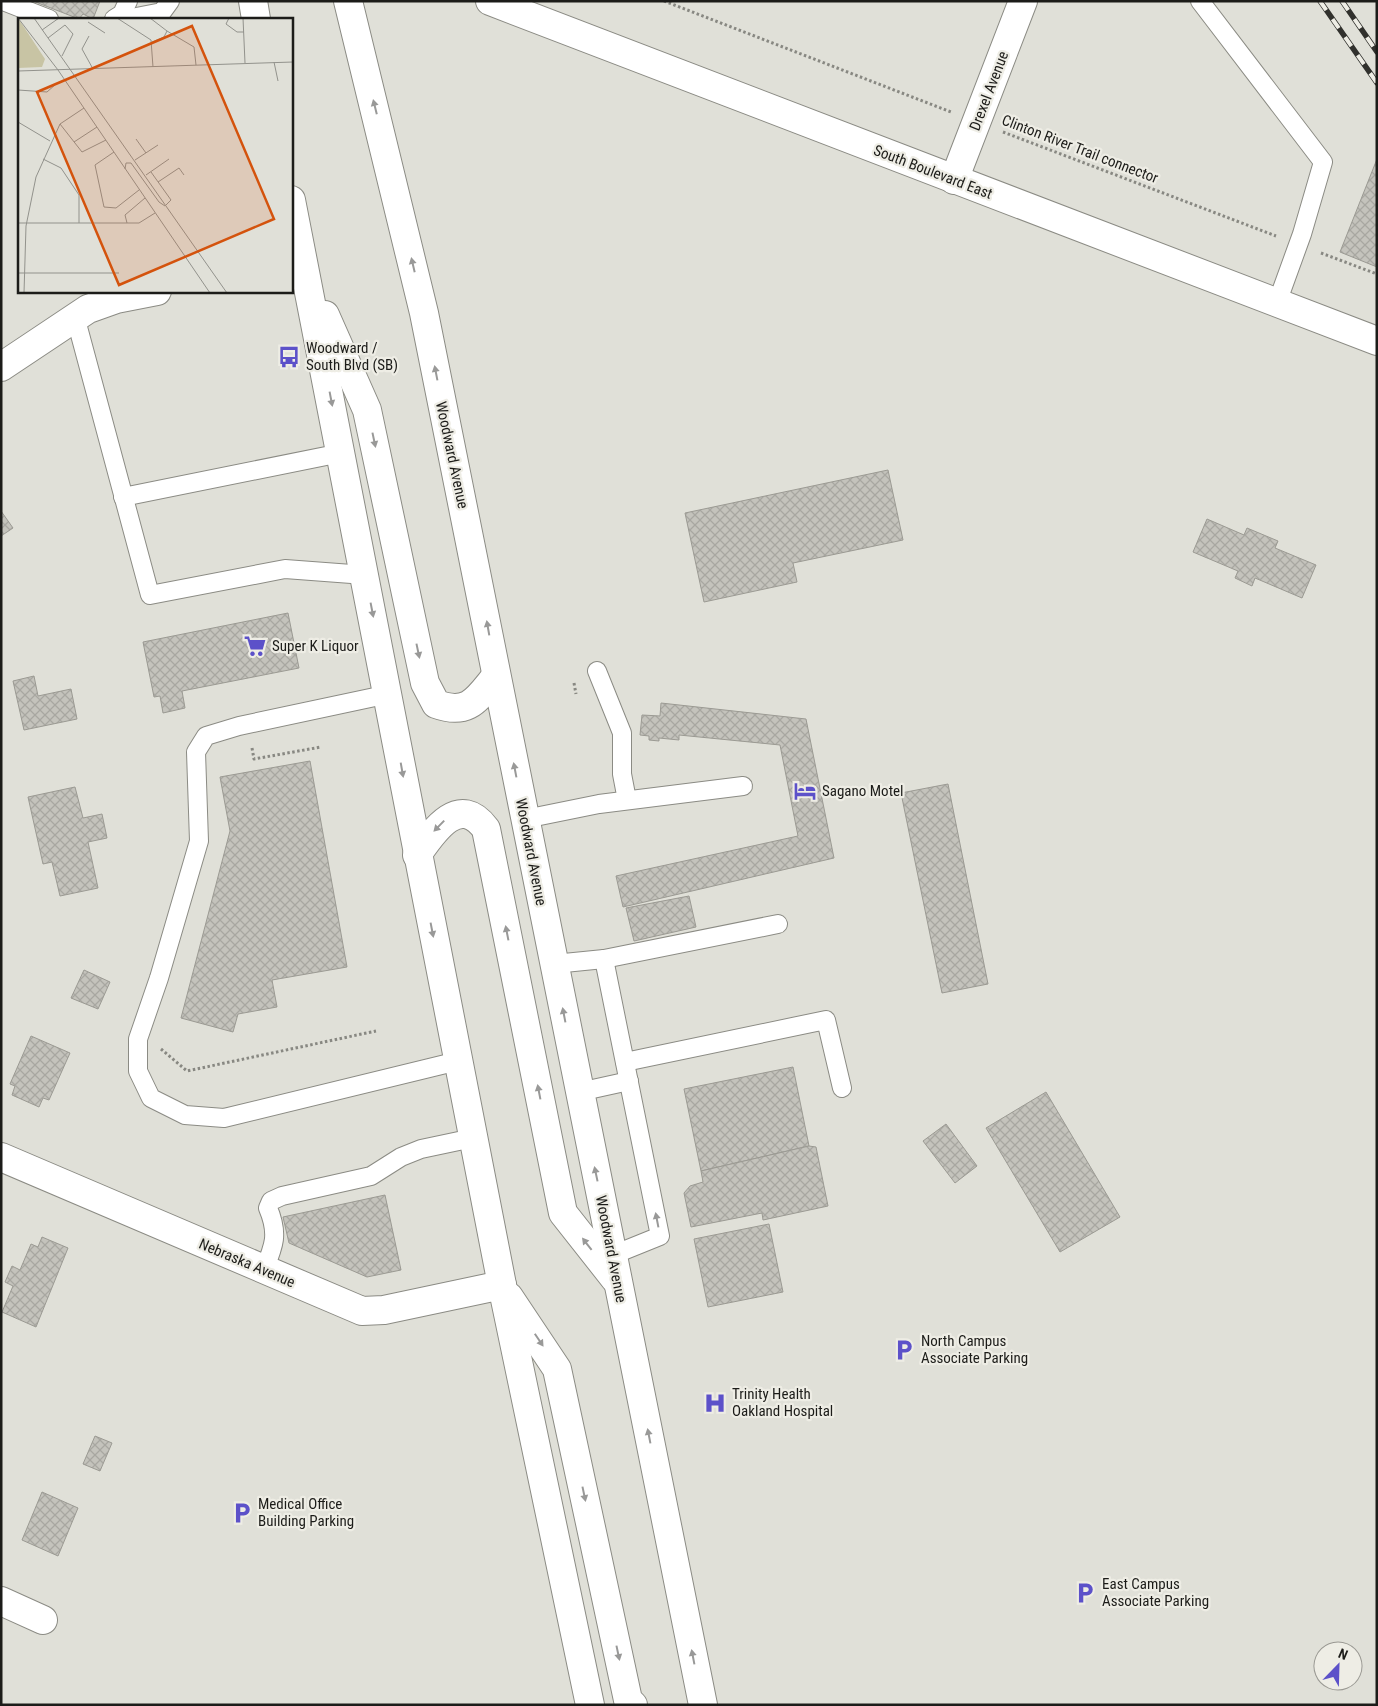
<svg xmlns="http://www.w3.org/2000/svg" width="1378" height="1706" font-family="'Roboto Condensed',sans-serif">
  <defs>
    <pattern id="building-cross-hatch" width="8" height="8" patternUnits="userSpaceOnUse" patternTransform="scale(1.25)"><rect width="8" height="8" fill="#c4c3bc"/><path d="M0 0l8 8M0 8l8-8" fill="none" stroke="#a8a7a1"/></pattern>
  </defs>
  <rect width="100%" height="100%" fill="#e0e0d8"/>
  <!-- building -->
  <g fill="url(#building-cross-hatch)" stroke="#9b9a93">
    <path d="M 33,1 L 100,1 L 93,19 L 83,14 L 79,19 Z"/>
    <path d="M 1377,159 L 1377,267 L 1340,252 Z"/>
    <path d="M 888,470 L 903,540 L 793,563 L 797,582 L 704,602 L 685,513 Z"/>
    <path d="M 1,511 L 13,528 L 1,536 Z"/>
    <path d="M 1207,519 L 1244,535 L 1247,528 L 1278,541 L 1275,548 L 1316,565 L 1302,598 L 1255,578 L 1252,586 L 1235,578 L 1238,571 L 1193,552 Z"/>
    <path d="M 288,613 L 299,668 L 182,691 L 185,708 L 163,713 L 160,696 L 154,697 L 143,642 Z"/>
    <path d="M 34,676 L 38,696 L 71,689 L 77,719 L 24,730 L 13,681 Z"/>
    <path d="M 661,703 L 806,719 L 834,858 L 623,907 L 616,876 L 798,836 L 780,745 L 679,735 L 679,740 L 659,738 L 659,741 L 649,740 L 649,736 L 640,735 L 642,715 L 660,716 Z"/>
    <path d="M 310,761 L 347,967 L 272,980 L 277,1007 L 238,1014 L 233,1032 L 181,1018 L 230,831 L 220,777 Z"/>
    <path d="M 948,784 L 988,984 L 942,993 L 901,793 Z"/>
    <path d="M 75,787 L 83,818 L 102,814 L 107,838 L 88,842 L 98,888 L 60,896 L 52,862 L 43,864 L 28,797 Z"/>
    <path d="M 689,896 L 696,927 L 634,941 L 626,908 Z"/>
    <path d="M 84,970 L 110,982 L 98,1009 L 71,998 Z"/>
    <path d="M 31,1036 L 70,1053 L 49,1100 L 43,1098 L 39,1107 L 12,1095 L 15,1086 L 10,1084 Z"/>
    <path d="M 793,1067 L 809,1146 L 701,1171 L 684,1089 Z"/>
    <path d="M 1046,1092 L 1120,1217 L 1060,1252 L 986,1128 Z"/>
    <path d="M 946,1124 L 977,1166 L 955,1183 L 923,1141 Z"/>
    <path d="M 809,1146 L 816,1147 L 828,1206 L 763,1220 L 762,1213 L 691,1227 L 684,1193 L 690,1186 L 703,1182 L 701,1171 Z"/>
    <path d="M 385,1195 L 401,1270 L 367,1277 L 289,1243 L 283,1217 Z"/>
    <path d="M 769,1224 L 783,1292 L 708,1307 L 694,1239 Z"/>
    <path d="M 42,1237 L 68,1248 L 36,1327 L 2,1312 L 13,1286 L 5,1282 L 12,1266 L 20,1270 L 31,1244 L 38,1247 Z"/>
    <path d="M 95,1436 L 112,1443 L 100,1471 L 83,1464 Z"/>
    <path d="M 42,1492 L 78,1508 L 58,1556 L 22,1540 Z"/>
  </g>
  <g fill="none" stroke-linecap="round" stroke-linejoin="round">
    <!-- lane casing -->
    <g stroke="#8b8b84" stroke-width="20">
      <g id="lane">
        <path d="M 3,1 L 49,19"/>
        <path d="M 1200,1 L 1323,162 L 1302,234 L 1277,303"/>
        <path d="M 114,19 L 122,14 L 128,1"/>
        <path d="M 126,19 L 162,12 L 170,1"/>
        <path d="M 75,316 L 150,595 L 285,569 L 365,575"/>
        <path d="M 123,497 L 341,453"/>
        <path d="M 597,671 L 622,733 L 622,774 L 627,800"/>
        <path d="M 389,694 L 239,726 L 206,736 L 196,752 L 199,841 L 159,978 L 138,1039 L 138,1071 L 151,1098 L 185,1115 L 224,1118 L 458,1061"/>
        <path d="M 525,819 L 599,804 L 743,786"/>
        <path d="M 604,959 L 660,1236 L 613,1255"/>
        <path d="M 554,964 L 604,959 L 778,924"/>
        <path d="M 625,1062 L 826,1020 L 842,1088"/>
        <path d="M 579,1092 L 629,1081"/>
        <path d="M 264,1270 C 274,1246 279,1234 268,1208 L 271,1201 L 282,1196 L 371,1176 L 401,1157 L 421,1149 L 473,1138"/>
      </g>
    </g>
    <!-- street casing -->
    <g stroke="#8b8b84" stroke-width="30">
      <g id="street">
        <path d="M 954,180 L 1023,1"/>
        <path d="M 1,367 L 88,309 L 116,299 L 157,291"/>
        <path d="M 1,1157 L 362,1311 L 384,1310 L 502,1285"/>
        <path d="M 1,1601 L 43,1620"/>
      </g>
    </g>
    <!-- secondary casing -->
    <g stroke="#8b8b84" stroke-width="30">
      <path id="secondary" d="M 490,1 L 1377,341"/>
    </g>
    <!-- primary casing -->
    <g stroke="#8b8b84" stroke-width="30">
      <g id="primary">
        <path d="M 253,1 L 256,19"/>
        <path d="M 348,1 L 424,313 L 703,1705"/>
        <path d="M 291,200 L 502,1285 L 590,1705"/>
        <path d="M 325,315 L 367,410 L 425,683 L 436,704 C 469,716 477,699 496,676"/>
        <path d="M 417,855 C 433,832 459,792 486,829 L 563,1213 L 615,1279"/>
        <path d="M 509,1297 L 557,1369 L 628,1700 L 633,1705"/>
      </g>
    </g>
    <!-- path -->
    <g stroke="#888882" stroke-width="3" stroke-dasharray="2.5 2.5" stroke-linecap="butt">
      <path d="M 664,1 L 951,112"/>
      <path d="M 1003,132 L 1276,236"/>
      <path d="M 1321,253 L 1377,274"/>
      <path d="M 574,683 L 576,694"/>
      <path d="M 252,748 L 254,759 L 321,747"/>
      <path d="M 161,1049 L 187,1071 L 376,1031"/>
    </g>
    <!-- lane -->
    <use href="#lane" stroke="#fff" stroke-width="18"/>
    <!-- street -->
    <use href="#street" stroke="#fff" stroke-width="28"/>
    <!-- secondary -->
    <use href="#secondary" stroke="#fff" stroke-width="28"/>
    <!-- primary -->
    <use href="#primary" stroke="#fff" stroke-width="28"/>
    <!-- rail casing -->
    <g stroke="#31312d" stroke-width="5.5">
      <g id="rail">
        <path d="M 1320,1 L 1377,83"/>
        <path d="M 1342,1 L 1377,52"/>
      </g>
    </g>
    <!-- rail -->
    <use href="#rail" stroke="#eeede5" stroke-width="4" stroke-dasharray="11" stroke-linecap="butt"/>
  </g>
  <!-- one-way arrows -->
  <defs><path id="oneway-solid" d="M-6-.8H1V-3.2L6.5 0L1 3.2V.8H-6Z" transform="scale(1.25)"/></defs>
  <g fill="#999998">
    <use href="#oneway-solid" transform="translate(375 107) rotate(-104)"/>
    <use href="#oneway-solid" transform="translate(413 265) rotate(-103)"/>
    <use href="#oneway-solid" transform="translate(436 373) rotate(-101)"/>
    <use href="#oneway-solid" transform="translate(331 399) rotate(79)"/>
    <use href="#oneway-solid" transform="translate(374 440) rotate(78)"/>
    <use href="#oneway-solid" transform="translate(372 610) rotate(79)"/>
    <use href="#oneway-solid" transform="translate(488 628) rotate(-100)"/>
    <use href="#oneway-solid" transform="translate(418 651) rotate(78)"/>
    <use href="#oneway-solid" transform="translate(402 770) rotate(80)"/>
    <use href="#oneway-solid" transform="translate(515 770) rotate(-101)"/>
    <use href="#oneway-solid" transform="translate(439 826) rotate(134)"/>
    <use href="#oneway-solid" transform="translate(432 930) rotate(79)"/>
    <use href="#oneway-solid" transform="translate(507 933) rotate(-101)"/>
    <use href="#oneway-solid" transform="translate(564 1015) rotate(-101)"/>
    <use href="#oneway-solid" transform="translate(539 1092) rotate(-101)"/>
    <use href="#oneway-solid" transform="translate(596 1174) rotate(-102)"/>
    <use href="#oneway-solid" transform="translate(657 1220) rotate(-101)"/>
    <use href="#oneway-solid" transform="translate(587 1244) rotate(-128)"/>
    <use href="#oneway-solid" transform="translate(539 1340) rotate(56)"/>
    <use href="#oneway-solid" transform="translate(649 1436) rotate(-101)"/>
    <use href="#oneway-solid" transform="translate(584 1494) rotate(78)"/>
    <use href="#oneway-solid" transform="translate(618 1653) rotate(78)"/>
    <use href="#oneway-solid" transform="translate(693 1657) rotate(-101)"/>
  </g>
  <!-- icons -->
  <defs>
    <g id="bus-bare" transform="scale(1.725)"><path d="M-5-6H5V4H4V6H2V4H-2V6H-4V4H-5ZM-3.5-4V0h7V-4ZM-3.5 1.2v1.5H-2V1.2ZM2 1.2v1.5H3.5V1.2Z" fill="#5c51c9" stroke="#eeede5" stroke-width="2.5" paint-order="stroke"/></g>
    <g id="supermarket-bare" transform="scale(1.725)"><path d="M-6-5.5h2.5l.6 2H6L4.5 2H-2.5L-4.4-4H-6ZM-1.5 3.2a1.3 1.3 0 1 0 .1 0ZM3 3.2a1.3 1.3 0 1 0 .1 0Z" fill="#5c51c9" stroke="#eeede5" stroke-width="2.5" paint-order="stroke"/></g>
    <g id="hotel-bare" transform="scale(1.725)"><path d="M-6-4.5h1.5V1H6V5H4.5V3h-9V5H-6ZM-4 0a1.8 1.8 0 1 1 3.6 0ZM.5 0V-2.5h3Q6-2.5 6 0Z" fill="#5c51c9" stroke="#eeede5" stroke-width="2.5" paint-order="stroke"/></g>
    <g id="parking-bare" transform="scale(1.725)"><path d="M-3.5-5.5H1a3.5 3.5 0 0 1 0 7H-1V5.5H-3.5ZM-1-3.4V-.6H.8a1.4 1.4 0 0 0 0-2.8Z" fill="#5c51c9" stroke="#eeede5" stroke-width="2.5" paint-order="stroke"/></g>
    <g id="hospital-bare" transform="scale(1.725)"><path d="M-5-5h3v3.5h4V-5h3V5h-3V1.5h-4V5h-3Z" fill="#5c51c9" stroke="#eeede5" stroke-width="2.5" paint-order="stroke"/></g>
  </defs>
  <g fill-rule="evenodd">
    <use href="#bus-bare" x="289" y="357"/>
    <use href="#supermarket-bare" x="255" y="646"/>
    <use href="#hotel-bare" x="805" y="791"/>
    <use href="#parking-bare" x="904" y="1350"/>
    <use href="#hospital-bare" x="715" y="1403"/>
    <use href="#parking-bare" x="242" y="1513"/>
    <use href="#parking-bare" x="1085" y="1593"/>
  </g>
  <g text-anchor="middle" stroke-width="4.5" stroke-linejoin="round" paint-order="stroke">
    <!-- street labels -->
    <g font-size="15" fill="#1c1c19" stroke="#eeede5">
      <text transform="translate(989 91) rotate(-69)" y="5">Drexel Avenue</text>
      <text transform="translate(1080 149) rotate(21)" y="5">Clinton River Trail connector</text>
      <text transform="translate(933 172) rotate(21)" y="5">South Boulevard East</text>
      <text transform="translate(452 455) rotate(78)" y="5">Woodward Avenue</text>
      <text transform="translate(531 852) rotate(79)" y="5">Woodward Avenue</text>
      <text transform="translate(611 1249) rotate(79)" y="5">Woodward Avenue</text>
      <text transform="translate(247 1263) rotate(23)" y="5">Nebraska Avenue</text>
    </g>
    <!-- poi labels -->
    <g font-size="15" fill="#1c1c19" stroke="#eeede5" text-anchor="start">
      <text x="306" y="353">Woodward /<tspan x="306" dy="17">South Blvd (SB)</tspan></text>
      <text x="272" y="651">Super K Liquor</text>
      <text x="822" y="796">Sagano Motel</text>
      <text x="921" y="1346">North Campus<tspan x="921" dy="17">Associate Parking</tspan></text>
      <text x="732" y="1399">Trinity Health<tspan x="732" dy="17">Oakland Hospital</tspan></text>
      <text x="258" y="1509">Medical Office<tspan x="258" dy="17">Building Parking</tspan></text>
      <text x="1102" y="1589">East Campus<tspan x="1102" dy="17">Associate Parking</tspan></text>
    </g>
  </g>
  <!-- overview -->
  <g transform="translate(18 18)">
    <rect width="275" height="275" fill="#e0e0d8"/>
    <path d="M 0,0 L 27,41 L 24,49 L 0,50 Z" fill="#c8c4a4"/>
    <path fill="none" stroke="#92928c" stroke-width="1" d="M 0,0 L 40,52 L 192,275M 16,0 L 209,275M 99,0 L 133,22 L 135,49M 132,0 L 149,13 L 146,19 L 134,24M 211,0 L 208,6 L 219,14 L 226,14M 225,0 L 227,45M 70,4 L 87,15M 24,12 L 41,0M 149,13 L 176,29 L 178,47M 71,18 L 64,31 L 75,51M 30,20 L 47,7 L 55,16 L 44,38M 256,44 L 260,63M 0,53 L 275,44M 0,72 L 29,74 L 38,66M 0,104 L 32,123M 42,106 L 64,134 L 88,122M 118,121 L 128,135M 56,124 L 79,109M 96,134 L 77,147 L 86,189 L 98,190 L 121,172M 25,141 L 43,150 L 61,177 L 61,205M 117,142 L 140,127M 107,151 L 108,145 L 113,145 L 141,184 L 147,188M 133,154 L 153,182 L 148,187M 128,157 L 151,141M 140,164 L 161,150 L 166,157M 0,205 L 121,205 L 137,195M 109,205 L 107,197 L 127,180M 0,255 L 101,255M 6,275 L 8,208 L 18,159 L 42,106 L 66,90"/>
    <path fill="#d4530d" fill-opacity="0.15" stroke="#d4530d" stroke-width="2.5" d="M 174,8 L 256,201 L 101,267 L 19,74 Z"/>
    <rect width="275" height="275" fill="none" stroke="#1c1c19" stroke-width="2.5"/>
  </g>
  <!-- border -->
  <rect width="1378" height="1706" fill="none" stroke="#1c1c19" stroke-width="5"/>
  <!-- north arrow -->
  <g transform="translate(1338 1666) rotate(23)"><circle r="24" fill="#eeede5" stroke="#9a9993"/>
  <path d="M0-4L9 19L0 12L-9 19Z" fill="#5c51c9"/>
  <text y="-8" font-size="14" font-weight="bold" text-anchor="middle" fill="#1c1c19">N</text>
  </g>
</svg>
